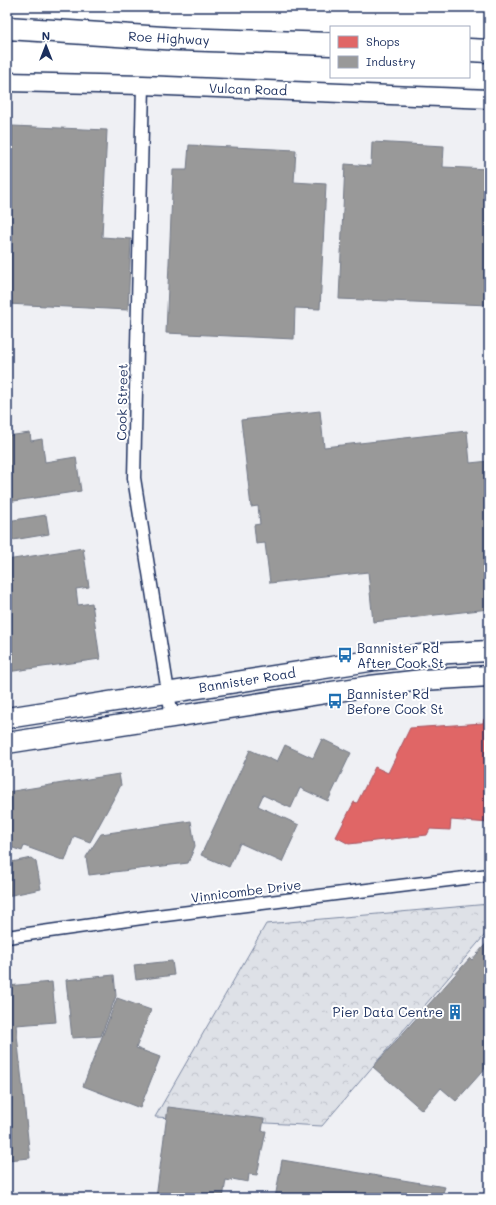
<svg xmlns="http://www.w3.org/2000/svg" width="496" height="1205" font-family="Mali,sans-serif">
  <defs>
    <pattern id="park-crowns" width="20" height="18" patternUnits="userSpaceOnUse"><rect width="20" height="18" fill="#dee1e7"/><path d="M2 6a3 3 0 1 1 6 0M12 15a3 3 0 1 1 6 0" fill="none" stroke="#bec1c9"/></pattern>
  </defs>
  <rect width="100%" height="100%" fill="#fff"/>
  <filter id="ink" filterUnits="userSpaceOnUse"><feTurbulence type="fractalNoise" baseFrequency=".025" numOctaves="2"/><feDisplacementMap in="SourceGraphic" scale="8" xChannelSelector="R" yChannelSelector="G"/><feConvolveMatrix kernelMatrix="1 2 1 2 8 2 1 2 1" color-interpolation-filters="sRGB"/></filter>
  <g filter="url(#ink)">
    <!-- built -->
    <path fill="#eff0f4" d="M 7,76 L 489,87 L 489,1198 L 7,1198 Z"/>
    <!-- park -->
    <path fill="url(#park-crowns)" stroke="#7c88a2" d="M 489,904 L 489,930 L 322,1126 L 155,1117 L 266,924 Z"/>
    <!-- shops -->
    <path fill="#e06666" stroke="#a55664" d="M 484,719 L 489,719 L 489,823 L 451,820 L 450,830 L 430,829 L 427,835 L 349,844 L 336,837 L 354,802 L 357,803 L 375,767 L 388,773 L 410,728 L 483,723 Z"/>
    <!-- industry -->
    <g fill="#999" stroke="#737987">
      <path d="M 12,126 L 107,130 L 102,237 L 131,239 L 128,310 L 7,304 L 7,141 L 12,141 Z"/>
      <path d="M 372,142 L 444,146 L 443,167 L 489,169 L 489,305 L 339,299 L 345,164 L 371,166 Z"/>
      <path d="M 189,145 L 296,150 L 294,182 L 326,184 L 320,309 L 295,308 L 294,339 L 166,333 L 173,170 L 187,170 Z"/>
      <path d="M 320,411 L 324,447 L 467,431 L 470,463 L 489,461 L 489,609 L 373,622 L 368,572 L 270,583 L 265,543 L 256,544 L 254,525 L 260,524 L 258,506 L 251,507 L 241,420 Z"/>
      <path d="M 30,433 L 31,441 L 42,439 L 45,462 L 76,457 L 81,491 L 7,502 L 7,436 Z"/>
      <path d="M 46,515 L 49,534 L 7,541 L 7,521 Z"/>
      <path d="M 83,548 L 89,587 L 76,589 L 78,605 L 92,603 L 100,659 L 7,672 L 7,560 Z"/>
      <path d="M 322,739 L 351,753 L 328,801 L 300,788 L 291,808 L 263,795 L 258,806 L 299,825 L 282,862 L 240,843 L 229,867 L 201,855 L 250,750 L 277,762 L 285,745 L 313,758 Z"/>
      <path d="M 119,774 L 121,785 L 90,842 L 74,836 L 65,861 L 24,846 L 22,851 L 7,846 L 7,792 Z"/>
      <path d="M 191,821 L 195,846 L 188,863 L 89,875 L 86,857 L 101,834 Z"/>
      <path d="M 31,858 L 36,862 L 41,889 L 7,896 L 7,863 Z"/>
      <path d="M 489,940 L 489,1064 L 456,1101 L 441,1088 L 422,1110 L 373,1067 L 470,958 L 472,960 Z"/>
      <path d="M 172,961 L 174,975 L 136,980 L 134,965 Z"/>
      <path d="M 114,975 L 116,996 L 101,1036 L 72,1038 L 66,980 Z"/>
      <path d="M 52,982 L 56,1022 L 16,1025 L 30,1158 L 7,1160 L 7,986 Z"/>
      <path d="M 117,998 L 151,1010 L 136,1048 L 160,1057 L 140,1108 L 83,1086 Z"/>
      <path d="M 168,1107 L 264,1119 L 262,1131 L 266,1131 L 257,1175 L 249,1174 L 248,1182 L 232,1179 L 231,1181 L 226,1180 L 223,1198 L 156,1198 Z"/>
      <path d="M 282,1160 L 445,1187 L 441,1198 L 275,1198 Z"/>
    </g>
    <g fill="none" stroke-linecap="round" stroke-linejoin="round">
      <!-- street casing -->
      <g stroke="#1b2f5e" stroke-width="15">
        <g id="street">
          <path d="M 143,85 L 134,478 L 172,717"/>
          <path d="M 7,937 L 149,917 L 489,875"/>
        </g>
      </g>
      <!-- secondary casing -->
      <g stroke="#1b2f5e" stroke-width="21">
        <path id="secondary" d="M 7,82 L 143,85 L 489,99"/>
      </g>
      <!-- primary casing -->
      <g stroke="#1b2f5e" stroke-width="23">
        <g id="primary">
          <path d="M 7,718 L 376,660 L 431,654 L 489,651"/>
          <path d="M 7,743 L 370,686 L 422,680 L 489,676"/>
        </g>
      </g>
      <!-- highway casing -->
      <g stroke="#1b2f5e" stroke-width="25">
        <g id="highway">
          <path d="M 7,28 L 179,39 L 331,44"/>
          <path d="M 469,50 L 489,51"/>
        </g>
      </g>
      <!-- street -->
      <use href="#street" stroke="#fff" stroke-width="12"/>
      <!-- secondary -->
      <use href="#secondary" stroke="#fff" stroke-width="18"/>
      <!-- primary -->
      <use href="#primary" stroke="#fff" stroke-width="20"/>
      <!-- highway -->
      <use href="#highway" stroke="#fff" stroke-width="22"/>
    </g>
  </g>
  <!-- icons -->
  <defs>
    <g id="bus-bare" transform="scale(1.2)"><path d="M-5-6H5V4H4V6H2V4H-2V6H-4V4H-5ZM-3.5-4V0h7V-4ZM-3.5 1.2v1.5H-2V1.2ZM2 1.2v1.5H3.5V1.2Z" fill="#1f6fb2" stroke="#fff" stroke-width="2.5" paint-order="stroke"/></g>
    <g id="building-bare" transform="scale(1.2)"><path d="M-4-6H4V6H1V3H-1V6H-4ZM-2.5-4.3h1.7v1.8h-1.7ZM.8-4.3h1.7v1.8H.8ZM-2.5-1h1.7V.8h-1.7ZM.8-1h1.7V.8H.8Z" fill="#1f6fb2" stroke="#fff" stroke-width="2.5" paint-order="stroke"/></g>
  </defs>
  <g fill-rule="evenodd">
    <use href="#bus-bare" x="345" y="655"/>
    <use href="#bus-bare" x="335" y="701"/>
    <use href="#building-bare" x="455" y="1012"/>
  </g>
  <g text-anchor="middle" stroke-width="4" stroke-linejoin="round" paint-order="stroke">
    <!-- street labels -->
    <g font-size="13" fill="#1b2f5e" stroke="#fff">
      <text transform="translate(169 38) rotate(3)" y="5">Roe Highway</text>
      <text transform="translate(248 89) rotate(2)" y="5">Vulcan Road</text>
      <text transform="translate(122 402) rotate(-89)" y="5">Cook Street</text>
      <text transform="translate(247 680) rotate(-9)" y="5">Bannister Road</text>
      <text transform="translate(246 891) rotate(-7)" y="5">Vinnicombe Drive</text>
    </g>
    <!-- poi labels -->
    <g font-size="13" fill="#1b2f5e" stroke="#fff" text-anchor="start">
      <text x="357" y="653">Bannister Rd<tspan x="357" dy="15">After Cook St</tspan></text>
      <text x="347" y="699">Bannister Rd<tspan x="347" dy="15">Before Cook St</tspan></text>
      <text x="443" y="1017" text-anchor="end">Pier Data Centre</text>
    </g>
  </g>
  <!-- margin -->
  <rect width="496" height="1205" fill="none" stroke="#fff" stroke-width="24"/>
  <rect x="12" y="12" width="472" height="1181" fill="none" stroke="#1b2f5e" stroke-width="1.5" filter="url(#ink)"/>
  <!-- legend -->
  <rect x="330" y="26" width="140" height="52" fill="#ffffff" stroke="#a4acbf"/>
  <rect x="338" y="36" width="20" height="12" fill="#e06666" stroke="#a4acbf"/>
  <text x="366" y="46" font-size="12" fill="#1b2f5e">Shops</text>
  <rect x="338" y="56" width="20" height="12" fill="#999999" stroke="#a4acbf"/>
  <text x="366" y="66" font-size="12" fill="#1b2f5e">Industry</text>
  <!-- north arrow -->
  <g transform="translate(46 46)" stroke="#ffffff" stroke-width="3" paint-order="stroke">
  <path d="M0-3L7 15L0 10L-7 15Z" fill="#1b2f5e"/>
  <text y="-6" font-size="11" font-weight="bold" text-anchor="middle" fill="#1b2f5e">N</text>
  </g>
</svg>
